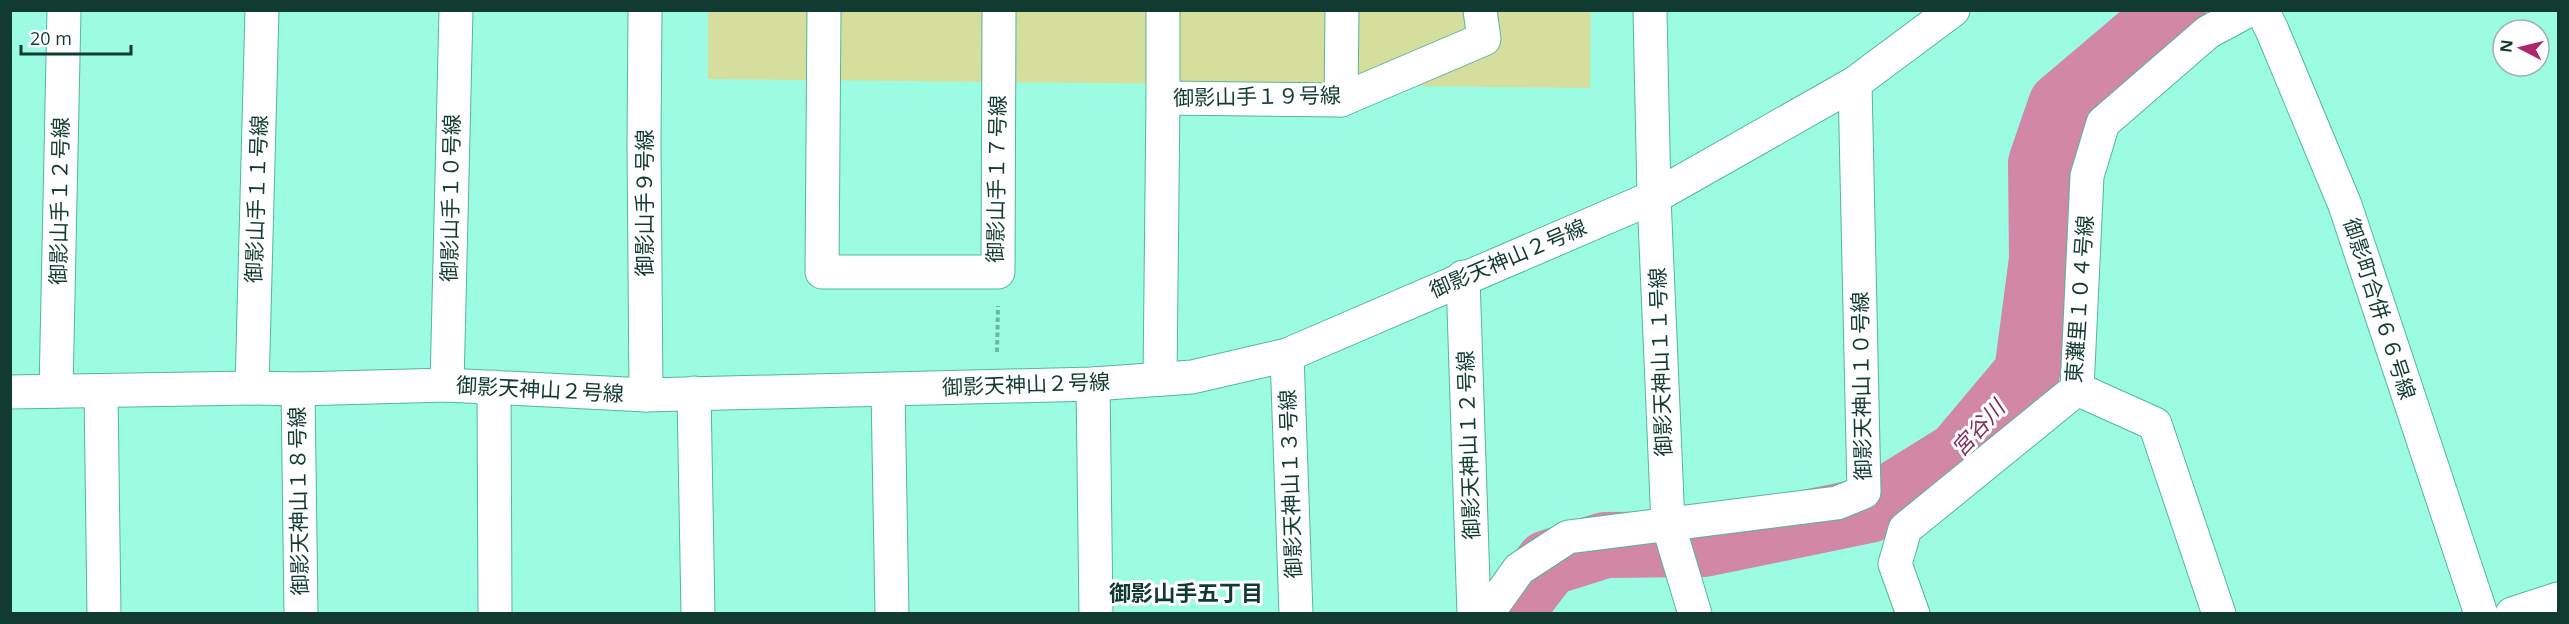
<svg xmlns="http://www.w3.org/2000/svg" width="2569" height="624" font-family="'Open Sans','Noto Sans JP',sans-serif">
  <rect width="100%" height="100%" fill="#9bfce1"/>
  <!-- green -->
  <path fill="#d6de9e" d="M 708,11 L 1591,11 L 1590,88 L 708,79 Z"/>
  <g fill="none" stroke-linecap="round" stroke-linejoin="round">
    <!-- river -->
    <path stroke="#d287a5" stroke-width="66" d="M 1509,614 L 1548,563 L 1605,545 L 1704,544 L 1869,510 L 1959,454 L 2027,373 L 2042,259 L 2041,163 L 2061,105 L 2173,10"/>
    <!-- minor casing -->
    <g stroke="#54b69d" stroke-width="35">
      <g id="minor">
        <path d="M 645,10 L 644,144 L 646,395"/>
        <path d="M 824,10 L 822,272 L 998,272 L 999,10"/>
        <path d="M 1650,10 L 1654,197 L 1668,524 L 1695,614"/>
        <path d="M 2262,10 L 2272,30 L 2345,205 L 2481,614"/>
        <path d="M 1163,98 L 1163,10"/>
        <path d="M 1341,100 L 1342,10"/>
        <path d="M 1463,277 L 1474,614"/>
        <path d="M 1287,355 L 1296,614"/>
        <path d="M 1160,379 L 1163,98 L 1341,100 L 1484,39 L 1480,10"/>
        <path d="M 1093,384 L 1096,614"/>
        <path d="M 447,385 L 456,10"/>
        <path d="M 494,387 L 495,614"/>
        <path d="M 252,388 L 262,10"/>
        <path d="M 298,389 L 301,614"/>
        <path d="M 2077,389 L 2155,424 L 2219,614"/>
        <path d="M 888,390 L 892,614"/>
        <path d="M 56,391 L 64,10"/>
        <path d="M 10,392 L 252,388 L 298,389 L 447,385 L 646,395 L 1093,384 L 1192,377 L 1287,355 L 1654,197 L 1855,83 L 1953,10"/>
        <path d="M 101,392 L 104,614"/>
        <path d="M 694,393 L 698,614"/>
        <path d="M 1487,614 L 1519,569 L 1568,537 L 1837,503 L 1864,492 L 1855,83"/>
        <path d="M 1913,614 L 1895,564 L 1905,529 L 2077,389 L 2087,176 L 2103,123 L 2208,32 L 2249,10"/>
        <path d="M 2512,614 L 2558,599"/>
      </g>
    </g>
    <!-- path -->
    <path stroke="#6bb9a4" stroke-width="4" stroke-dasharray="4.5 3" stroke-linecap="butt" d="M 997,352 L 998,306"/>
    <!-- minor -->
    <use href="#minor" stroke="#fff" stroke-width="33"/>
  </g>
  <g text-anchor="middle" stroke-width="6" stroke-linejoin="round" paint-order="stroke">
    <!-- street labels -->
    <g font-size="21" fill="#113b31" stroke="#fff">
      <text transform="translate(1257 97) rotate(-1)" y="7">御影山手１９号線</text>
      <text transform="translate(997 179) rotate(-89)" y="7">御影山手１７号線</text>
      <text transform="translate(451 198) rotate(-89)" y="7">御影山手１０号線</text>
      <text transform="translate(257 199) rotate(-88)" y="7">御影山手１１号線</text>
      <text transform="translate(60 201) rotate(-89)" y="7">御影山手１２号線</text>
      <text transform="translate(645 203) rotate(-90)" y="7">御影山手９号線</text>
      <text transform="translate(1508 259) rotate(-23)" y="7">御影天神山２号線</text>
      <text transform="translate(2080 299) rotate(-86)" y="7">東灘里１０４号線</text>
      <text transform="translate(2379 309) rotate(72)" y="7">御影町合併６６号線</text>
      <text transform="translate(1661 362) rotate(-92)" y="7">御影天神山１１号線</text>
      <text transform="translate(1026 385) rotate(-2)" y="7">御影天神山２号線</text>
      <text transform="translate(1862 386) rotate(-91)" y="7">御影天神山１０号線</text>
      <text transform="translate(540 390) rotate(3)" y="7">御影天神山２号線</text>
      <text transform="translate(1469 445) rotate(-92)" y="7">御影天神山１２号線</text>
      <text transform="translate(1291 484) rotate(-92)" y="7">御影天神山１３号線</text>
      <text transform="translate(299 501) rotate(-91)" y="7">御影天神山１８号線</text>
    </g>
    <!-- water labels -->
    <g font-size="22" font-style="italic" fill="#842b56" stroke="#fff">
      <text transform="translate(1978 428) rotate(-48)" y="8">宮谷川</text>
    </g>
    <!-- neighbourhood labels -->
    <g font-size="22" font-weight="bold" fill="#113b31" stroke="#fff">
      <text x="1186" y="601">御影山手五丁目</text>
    </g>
  </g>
  <!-- border -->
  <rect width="2569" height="624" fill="none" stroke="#113b31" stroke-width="24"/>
  <!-- north arrow -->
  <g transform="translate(2521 48) rotate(277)"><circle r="28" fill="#ffffff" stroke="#a0b1ad" stroke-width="1.5"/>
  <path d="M0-4.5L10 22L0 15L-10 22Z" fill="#ad266c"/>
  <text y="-9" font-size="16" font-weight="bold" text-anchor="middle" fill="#113b31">N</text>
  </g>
  <!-- scale -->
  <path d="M21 45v9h110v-9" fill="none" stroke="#113b31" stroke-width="3"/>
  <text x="30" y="45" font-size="18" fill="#113b31" stroke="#ffffff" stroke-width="4.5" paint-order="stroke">20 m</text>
</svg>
